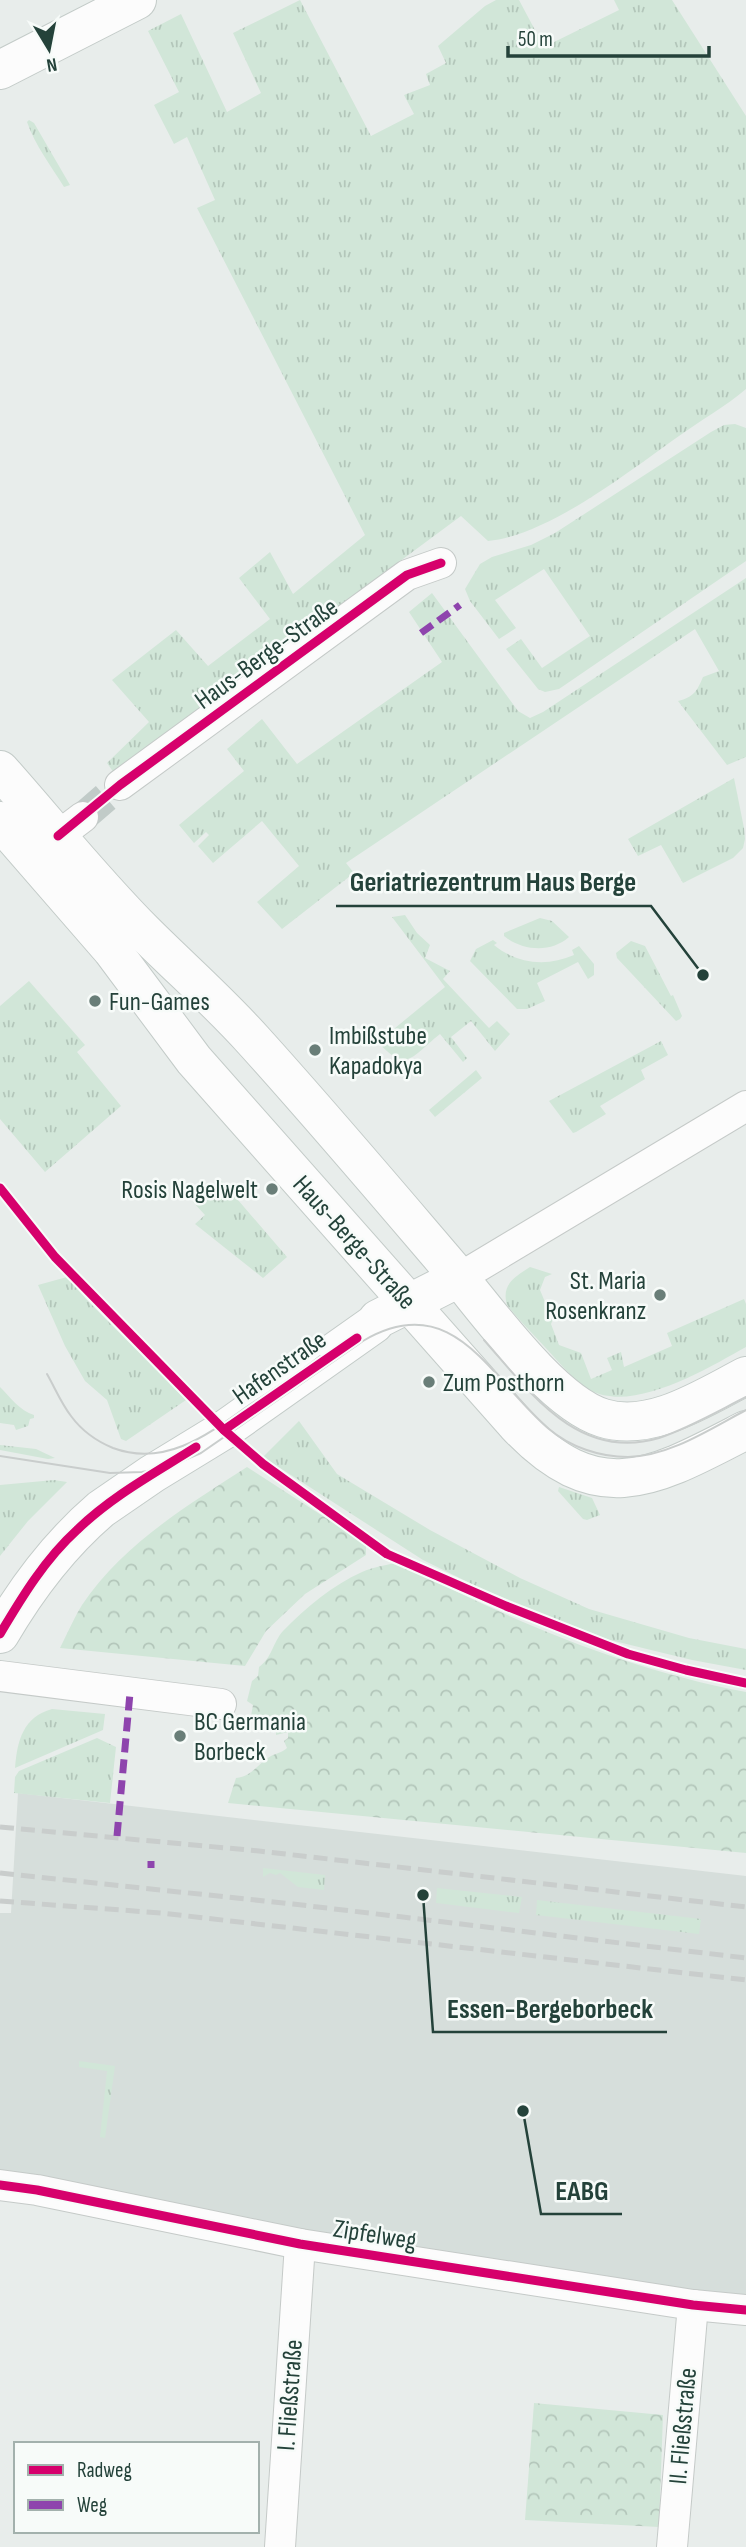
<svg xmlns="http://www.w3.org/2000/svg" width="746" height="2547" font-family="'Sofia Sans Condensed',sans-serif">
  <defs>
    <pattern id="grass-tufts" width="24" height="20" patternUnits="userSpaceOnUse" patternTransform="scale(1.75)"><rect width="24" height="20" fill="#d1e6d8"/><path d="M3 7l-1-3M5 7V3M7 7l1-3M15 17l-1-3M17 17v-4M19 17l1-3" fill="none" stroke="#b3c6ba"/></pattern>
    <pattern id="forest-crowns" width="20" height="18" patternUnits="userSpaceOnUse" patternTransform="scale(1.75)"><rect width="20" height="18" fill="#d1e6d8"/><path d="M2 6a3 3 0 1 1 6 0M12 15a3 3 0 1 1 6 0" fill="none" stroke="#b3c6ba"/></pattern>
  </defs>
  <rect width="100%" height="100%" fill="#e8edeb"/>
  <!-- built -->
  <path fill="#d6dedb" d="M 18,1793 L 746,1876 L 746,2297 L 303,2245 L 0,2188 L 0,1913 L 11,1913 Z"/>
  <!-- grass -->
  <g fill="url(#grass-tufts)">
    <path d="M 300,0 L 371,136 L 414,114 L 404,95 L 430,85 L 426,74 L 446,63 L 438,46 L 485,6 L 496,0 L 519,0 L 544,47 L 619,10 L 614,0 L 672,0 L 746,116 L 746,389 C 725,407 701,420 679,436 C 628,472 549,535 488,541 L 461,516 L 114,773 L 107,763 L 149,722 L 112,680 L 176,630 L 208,666 L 270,619 L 239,578 L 270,552 L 293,594 L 365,535 L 197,208 L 215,200 L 187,137 L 174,144 L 154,105 L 179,92 L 148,31 L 181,14 L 227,112 L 261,93 L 233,33 Z"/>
    <path d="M 29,120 L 34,123 L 70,185 L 64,187 C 51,166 35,145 27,122 Z"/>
    <path d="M 735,424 L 746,428 L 746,561 L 559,689 L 545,692 L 538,689 L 506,649 L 521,639 L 542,668 L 590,636 L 544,569 L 495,600 L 516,628 L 499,639 L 470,601 L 465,589 L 480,564 L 492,557 L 531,545 L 555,533 L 711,432 L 724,425 Z"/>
    <path d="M 746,578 L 746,757 L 727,765 L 678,701 C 694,697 697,691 703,677 L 719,671 L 695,629 L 346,863 L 354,873 L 282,929 L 257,902 L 299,866 L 262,821 L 213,863 L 198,846 L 209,835 L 206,832 L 194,843 L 179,825 L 244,771 L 227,749 L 262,719 L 297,764 L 442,662 L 409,612 L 432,593 L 518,711 L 530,718 L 543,712 Z"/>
    <path d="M 734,778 L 744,828 L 745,839 L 743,848 L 733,858 L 683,883 L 661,845 L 638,856 L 628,839 Z"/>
    <path d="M 405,915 L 417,933 L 430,945 L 425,958 L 450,971 L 443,979 L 489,1028 L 497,1021 L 510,1034 L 495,1051 L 471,1021 L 451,1037 L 467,1058 L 463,1062 L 440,1034 C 413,1055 407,1075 378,1042 L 445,987 L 392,917 Z"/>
    <path d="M 540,918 L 552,921 L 569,937 C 551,953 523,951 504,936 L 504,933 Z"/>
    <path d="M 493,940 L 497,943 L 494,945 C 517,964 547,967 574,955 L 572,950 L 579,946 L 594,964 L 594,975 L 588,979 L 578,962 L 537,983 L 545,1001 L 527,1009 L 517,1009 L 470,961 L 476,949 Z"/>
    <path d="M 631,941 L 645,946 L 671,996 L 673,995 L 682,1016 L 680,1019 L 676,1021 L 617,958 L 616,953 Z"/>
    <path d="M 29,981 L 85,1045 L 77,1052 L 121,1106 L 45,1172 L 0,1119 L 0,1006 Z"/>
    <path d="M 661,1041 L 668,1055 L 641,1070 L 645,1079 L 600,1106 L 606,1114 L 576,1132 L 573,1133 L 549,1101 Z"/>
    <path d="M 476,1070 L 482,1078 L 435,1117 L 429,1110 Z"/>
    <path d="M 220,1179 L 287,1257 L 263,1278 L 195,1224 L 205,1215 L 193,1202 Z"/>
    <path d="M 530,1267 L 552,1274 L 545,1277 L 540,1290 L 545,1302 L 558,1307 L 551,1324 L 559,1345 L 581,1353 L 591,1379 L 612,1370 L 607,1358 L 621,1352 L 624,1367 L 672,1346 L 667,1333 L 744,1299 L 746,1304 L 746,1347 C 708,1368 633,1414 590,1390 C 572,1379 558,1361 543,1345 C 531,1332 518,1319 507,1305 C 501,1284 515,1277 530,1267 Z"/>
    <path d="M 67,1277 L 87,1300 L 186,1400 L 126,1441 L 121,1439 L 107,1400 L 85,1381 L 65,1346 L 38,1285 Z"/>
    <path d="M 0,1387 C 9,1396 20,1411 34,1415 L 34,1418 L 30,1419 L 28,1426 L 16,1430 L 14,1425 L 0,1423 Z"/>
    <path d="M 299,1421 L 337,1474 L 430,1530 L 520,1578 L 589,1609 L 689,1638 L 746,1649 L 746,1670 L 692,1660 L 610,1640 L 484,1590 L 423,1560 L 263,1457 Z"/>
    <path d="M 0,1445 L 36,1449 L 55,1458 L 48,1459 L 0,1450 Z"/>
    <path d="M 54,1480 L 67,1482 L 28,1521 L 0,1556 L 0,1485 Z"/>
    <path d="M 559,1487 L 592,1498 L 600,1515 L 587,1520 L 583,1519 L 558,1491 Z"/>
    <path d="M 52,1709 L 105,1714 L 103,1730 L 15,1768 C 17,1741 23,1717 52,1709 Z"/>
    <path d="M 97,1738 L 116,1747 L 110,1803 L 14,1793 L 15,1777 L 19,1771 Z"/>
    <path d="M 263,1868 L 325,1875 L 324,1890 L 298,1887 L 280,1873 L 276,1875 L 270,1873 L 263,1877 Z"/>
    <path d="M 437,1888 L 522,1897 L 519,1913 L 436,1903 Z"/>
    <path d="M 537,1900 L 701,1919 L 699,1934 L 536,1915 Z"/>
    <path d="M 79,2061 L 115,2066 L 105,2138 L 100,2137 L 107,2071 L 79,2067 Z"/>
  </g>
  <!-- forest -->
  <g fill="url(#forest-crowns)">
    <path d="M 247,1467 L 366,1544 L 366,1555 L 305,1594 L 266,1631 L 245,1666 L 60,1648 C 67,1634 74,1618 82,1605 C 123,1544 188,1505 247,1467 Z"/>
    <path d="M 399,1562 C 507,1620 625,1669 746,1692 L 746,1853 L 228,1803 L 236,1778 C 253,1776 258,1763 271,1756 C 277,1753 281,1753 287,1748 L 284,1741 L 288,1738 L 288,1732 L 276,1735 L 276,1727 L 264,1725 L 260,1719 L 251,1716 L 253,1705 L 247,1701 L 252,1681 L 258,1676 L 259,1667 C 272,1658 273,1642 283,1631 C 305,1608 333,1585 362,1572 C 373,1567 387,1565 399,1562 Z"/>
    <path d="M 534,2403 L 663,2415 L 659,2527 L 525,2520 Z"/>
  </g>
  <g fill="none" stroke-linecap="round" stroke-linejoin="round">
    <!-- minor-tunnel -->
    <path stroke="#c1cbc8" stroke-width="30" stroke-dasharray="30 15" stroke-linecap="butt" d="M 83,817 L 120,785"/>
    <!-- minor casing -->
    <g stroke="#c5cac8" stroke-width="32">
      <g id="minor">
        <path d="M 120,785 L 407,575 L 441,563"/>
        <path d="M 58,836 L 83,817"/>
        <path d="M 459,1278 L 746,1106"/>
        <path d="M 0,1676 L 221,1704"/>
        <path d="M 0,2185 L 37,2190 L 300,2244 L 693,2305 L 746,2310"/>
        <path d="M 280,2547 L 300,2244"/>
        <path d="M 672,2547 L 693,2305"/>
      </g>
    </g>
    <!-- secondary casing -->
    <g stroke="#c3cbc8" stroke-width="40">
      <g id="secondary">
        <path d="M 0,70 L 137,0"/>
        <path d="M 0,770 C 48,824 93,881 144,932 C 180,968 219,1002 253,1040 C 320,1114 385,1191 450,1267 C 486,1309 551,1402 603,1418 C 651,1433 705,1397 746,1376"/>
        <path d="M 0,821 L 112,950 L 194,1060 L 516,1424 C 598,1512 655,1477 746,1430"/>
        <path d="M 0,1634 C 28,1586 59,1545 101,1509 L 152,1474 L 224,1430 L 374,1324 L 378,1319 L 459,1278"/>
      </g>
    </g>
    <!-- minor -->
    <use href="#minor" stroke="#fcfcfc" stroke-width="30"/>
    <!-- secondary -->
    <use href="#secondary" stroke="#fcfcfc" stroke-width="38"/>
    <!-- tram -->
    <g stroke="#c9cdcc" stroke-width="2">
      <path d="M 484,1340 C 530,1392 578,1462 659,1438 C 689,1428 718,1411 746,1397"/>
      <path d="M 47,1374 C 55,1388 61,1403 71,1416 C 82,1431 96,1441 113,1448 C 164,1467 206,1436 245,1408 C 270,1391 297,1375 320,1356"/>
      <path d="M 0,1456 L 110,1473 L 142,1472 L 168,1467 L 201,1453 L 363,1341 C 454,1287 491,1380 549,1429 C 570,1447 600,1457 628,1457 C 670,1456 710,1429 746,1410"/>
    </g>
    <!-- rail -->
    <g stroke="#c9cdcc" stroke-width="5" stroke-dasharray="14 7" stroke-linecap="butt">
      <path d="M 0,1827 L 259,1851 L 746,1907"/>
      <path d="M 0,1873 L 293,1904 L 746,1958"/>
      <path d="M 0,1901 L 161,1913 L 746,1980"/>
    </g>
    <!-- quiet -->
    <g stroke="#8e44ad" stroke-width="7" stroke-dasharray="14 7" stroke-linecap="butt">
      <path d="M 421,633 L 460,605"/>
      <path d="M 117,1836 L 130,1693"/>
      <path d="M 151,1868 L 151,1861"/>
    </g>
    <!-- cycleway casing -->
    <g stroke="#f7fbf9" stroke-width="13">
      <g id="cycleway">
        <path d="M 58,836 L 120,785 L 407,575 L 441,563"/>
        <path d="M 0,1188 L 55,1257 L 224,1430 L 263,1464 L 387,1554 L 506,1606 L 628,1654 L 686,1670 L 746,1683"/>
        <path d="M 224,1430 L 357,1338"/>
        <path d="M 0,1634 C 22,1597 45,1559 77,1530 C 112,1496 155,1473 196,1447"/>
        <path d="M 0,2185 L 37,2190 L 300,2244 L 693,2305 L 746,2310"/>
      </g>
    </g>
    <!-- cycleway -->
    <use href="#cycleway" stroke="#d6006c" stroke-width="9"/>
  </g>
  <!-- markers -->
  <g fill="#697e78" stroke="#f7fbf9" stroke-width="2.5">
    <circle cx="95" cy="1001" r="7"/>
    <circle cx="315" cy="1050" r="7"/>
    <circle cx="272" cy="1189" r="7"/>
    <circle cx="660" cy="1295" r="7"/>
    <circle cx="429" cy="1382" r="7"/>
    <circle cx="180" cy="1736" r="7"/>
  </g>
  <g text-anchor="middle" stroke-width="5" stroke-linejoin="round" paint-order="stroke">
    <!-- street labels -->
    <g font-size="26" fill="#24423a" stroke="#f7fbf9">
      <text transform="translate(266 653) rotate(-36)" y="9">Haus-Berge-Straße</text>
      <text transform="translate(355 1242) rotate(48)" y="9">Haus-Berge-Straße</text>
      <text transform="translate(279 1367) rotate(-35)" y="9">Hafenstraße</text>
      <text transform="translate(375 2234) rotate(9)" y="9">Zipfelweg</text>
      <text transform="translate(289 2395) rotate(-86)" y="9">I. Fließstraße</text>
      <text transform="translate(682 2426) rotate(-85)" y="9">II. Fließstraße</text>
    </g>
    <!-- poi labels -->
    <g font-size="26" fill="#24423a" stroke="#f7fbf9" text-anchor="start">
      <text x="109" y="1010">Fun-Games</text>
      <text x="329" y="1044">Imbißstube<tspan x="329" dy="30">Kapadokya</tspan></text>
      <text x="258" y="1198" text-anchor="end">Rosis Nagelwelt</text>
      <text x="646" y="1289" text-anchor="end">St. Maria<tspan x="646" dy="30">Rosenkranz</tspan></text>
      <text x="443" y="1391">Zum Posthorn</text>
      <text x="194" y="1730">BC Germania<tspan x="194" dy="30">Borbeck</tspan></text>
    </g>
  </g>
  <!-- callouts -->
  <path fill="none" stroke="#24423a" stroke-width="2.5" d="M703 975L651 906H336M423 1895L433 2032H667M523 2111L541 2214H622"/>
  <g fill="#24423a" stroke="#f7fbf9" stroke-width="2.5">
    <circle cx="703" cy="975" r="7"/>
    <circle cx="423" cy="1895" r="7"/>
    <circle cx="523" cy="2111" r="7"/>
  </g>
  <g font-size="28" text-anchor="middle" font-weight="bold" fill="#24423a" stroke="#f7fbf9" stroke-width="5" stroke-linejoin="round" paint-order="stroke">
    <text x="493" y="891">Geriatriezentrum Haus Berge</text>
    <text x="550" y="2018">Essen-Bergeborbeck</text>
    <text x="582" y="2200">EABG</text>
  </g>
  <!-- legend -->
  <rect x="14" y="2442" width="245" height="91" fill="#f7fbf9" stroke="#a3b1ad" stroke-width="2"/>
  <rect x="28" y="2465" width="35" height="10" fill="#d6006c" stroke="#a3b1ad" stroke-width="2"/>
  <text x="77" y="2477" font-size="21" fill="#24423a">Radweg</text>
  <rect x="28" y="2500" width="35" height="10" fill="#8e44ad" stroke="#a3b1ad" stroke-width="2"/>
  <text x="77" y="2512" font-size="21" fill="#24423a">Weg</text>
  <!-- north arrow -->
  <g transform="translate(49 49) rotate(170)" stroke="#f7fbf9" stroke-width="5" paint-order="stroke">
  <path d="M0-5L12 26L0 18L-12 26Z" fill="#24423a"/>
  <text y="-10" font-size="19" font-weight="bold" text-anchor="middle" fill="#24423a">N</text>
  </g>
  <!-- scale -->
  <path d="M508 46v10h201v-10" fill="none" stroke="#24423a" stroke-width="3.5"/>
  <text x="518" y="46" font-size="21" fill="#24423a" stroke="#f7fbf9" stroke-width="5" paint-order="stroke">50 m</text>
</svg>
